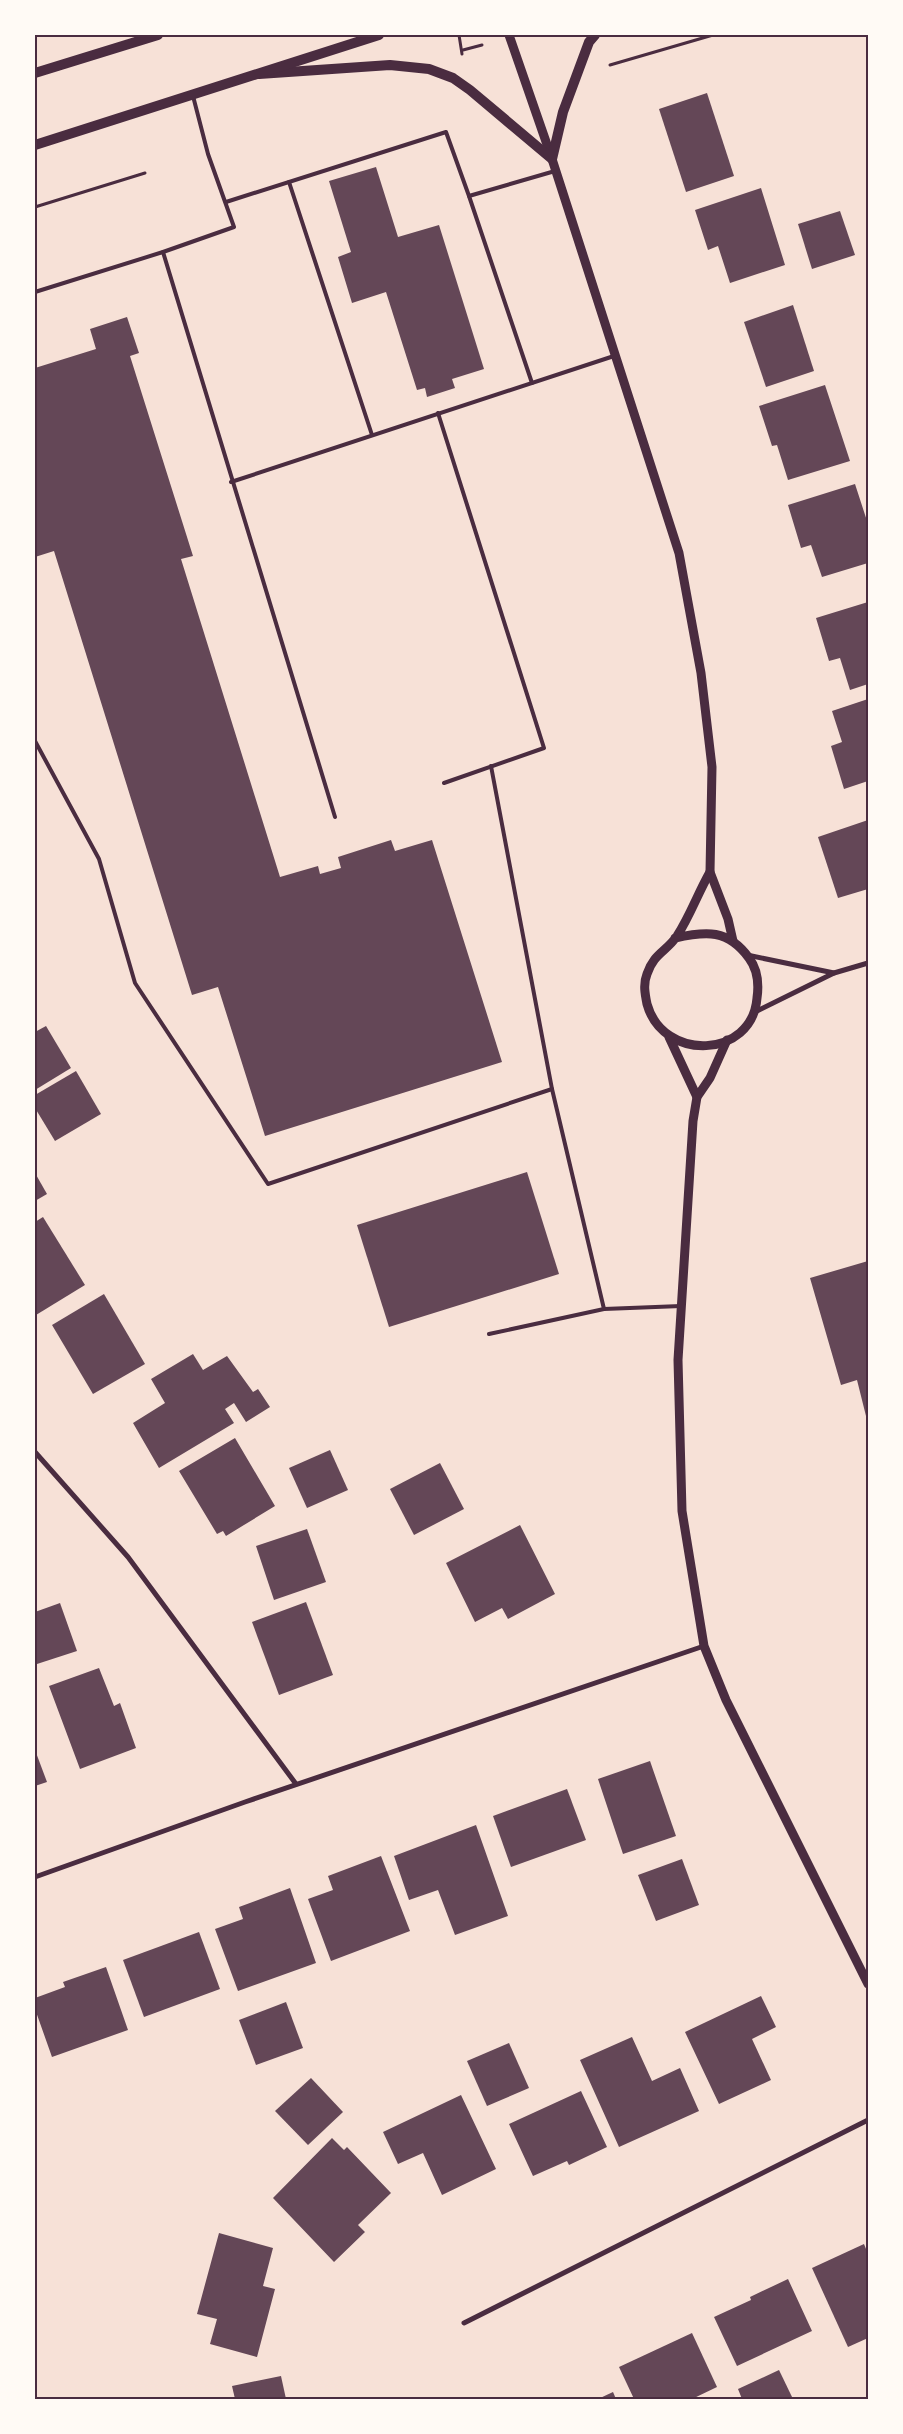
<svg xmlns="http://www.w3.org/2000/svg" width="903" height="2434" font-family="Roboto,sans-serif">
  <rect width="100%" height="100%" fill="#f7e1d7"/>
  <!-- building -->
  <g fill="#644757">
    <path d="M 707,93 L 734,176 L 686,192 L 659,109 Z"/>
    <path d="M 376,167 L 398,237 L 439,225 L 484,369 L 452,379 L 455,388 L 427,397 L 425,388 L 417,390 L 386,292 L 352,303 L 338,257 L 351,252 L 329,181 Z"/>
    <path d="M 761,188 L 785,265 L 730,283 L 718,246 L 708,250 L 695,210 Z"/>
    <path d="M 840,211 L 855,255 L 812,269 L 798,224 Z"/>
    <path d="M 793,305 L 814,371 L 766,387 L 744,322 Z"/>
    <path d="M 127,317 L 139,353 L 130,356 L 193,556 L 181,559 L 280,877 L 318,866 L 320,874 L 341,868 L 338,857 L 391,840 L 395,851 L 432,840 L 502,1062 L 265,1136 L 218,987 L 192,995 L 54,551 L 35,557 L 35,368 L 96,349 L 90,329 Z"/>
    <path d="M 825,385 L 850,461 L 788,480 L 777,445 L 772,446 L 759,406 Z"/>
    <path d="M 855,484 L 868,524 L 868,563 L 822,577 L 811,545 L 801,548 L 788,505 Z"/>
    <path d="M 868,602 L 868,684 L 850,690 L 840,658 L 829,661 L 816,618 Z"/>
    <path d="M 868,699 L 868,781 L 844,789 L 831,746 L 842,742 L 832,711 Z"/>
    <path d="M 868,820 L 868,889 L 838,898 L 818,837 Z"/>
    <path d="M 46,1026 L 71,1068 L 35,1090 L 35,1032 Z"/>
    <path d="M 76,1071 L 101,1114 L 55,1141 L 35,1108 L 35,1095 Z"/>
    <path d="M 527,1172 L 559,1274 L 389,1327 L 357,1225 Z"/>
    <path d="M 35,1173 L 47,1194 L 35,1201 Z"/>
    <path d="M 43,1217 L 85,1285 L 36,1315 L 35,1222 Z"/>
    <path d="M 868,1261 L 868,1420 L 867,1420 L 857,1380 L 841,1385 L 810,1278 Z"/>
    <path d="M 104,1294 L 145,1364 L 93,1394 L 52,1325 Z"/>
    <path d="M 193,1354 L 203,1370 L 227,1356 L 253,1392 L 258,1389 L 270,1407 L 246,1422 L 234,1403 L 225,1409 L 234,1423 L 159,1468 L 133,1423 L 165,1403 L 151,1379 Z"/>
    <path d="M 235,1438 L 275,1506 L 226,1536 L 223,1531 L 217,1534 L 179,1471 Z"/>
    <path d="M 330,1450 L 348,1490 L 307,1508 L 289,1468 Z"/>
    <path d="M 440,1463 L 464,1509 L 414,1535 L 390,1489 Z"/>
    <path d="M 520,1525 L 555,1594 L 508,1619 L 502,1608 L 475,1622 L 446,1563 Z"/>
    <path d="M 307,1529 L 326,1582 L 274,1600 L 256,1546 Z"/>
    <path d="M 306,1602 L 333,1675 L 279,1695 L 252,1622 Z"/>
    <path d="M 60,1603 L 77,1651 L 37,1664 L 35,1612 Z"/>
    <path d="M 99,1668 L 114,1706 L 120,1703 L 136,1748 L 80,1769 L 49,1686 Z"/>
    <path d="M 35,1750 L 47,1782 L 35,1786 Z"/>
    <path d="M 650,1761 L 676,1836 L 623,1854 L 598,1779 Z"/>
    <path d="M 567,1789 L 586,1840 L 511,1867 L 493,1816 Z"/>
    <path d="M 476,1825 L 508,1916 L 455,1935 L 438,1890 L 409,1900 L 394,1856 Z"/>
    <path d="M 381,1856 L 410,1931 L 331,1961 L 308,1899 L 333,1890 L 328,1876 Z"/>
    <path d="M 682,1859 L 699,1905 L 656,1921 L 638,1875 Z"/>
    <path d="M 290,1888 L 316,1963 L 238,1991 L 215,1929 L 243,1919 L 239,1907 Z"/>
    <path d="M 199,1932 L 220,1989 L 144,2017 L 123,1960 Z"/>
    <path d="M 106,1967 L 128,2030 L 52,2057 L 35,2009 L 35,1998 L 65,1987 L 63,1982 Z"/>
    <path d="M 761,1996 L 776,2027 L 752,2039 L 771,2080 L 719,2104 L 685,2032 Z"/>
    <path d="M 286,2002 L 303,2048 L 256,2065 L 239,2020 Z"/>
    <path d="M 632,2037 L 652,2081 L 680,2068 L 699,2111 L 619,2147 L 580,2060 Z"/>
    <path d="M 509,2043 L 529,2088 L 487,2106 L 467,2061 Z"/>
    <path d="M 311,2078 L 343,2112 L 308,2145 L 275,2111 Z"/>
    <path d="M 581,2091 L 607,2147 L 569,2165 L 567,2161 L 533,2176 L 509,2124 Z"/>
    <path d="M 461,2095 L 496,2169 L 442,2195 L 423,2153 L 398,2164 L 383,2132 Z"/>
    <path d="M 332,2138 L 344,2150 L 347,2147 L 391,2193 L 358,2225 L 365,2232 L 334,2262 L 273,2198 Z"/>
    <path d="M 219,2233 L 273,2248 L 263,2286 L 275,2289 L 257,2357 L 210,2344 L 217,2319 L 197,2314 Z"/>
    <path d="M 864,2244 L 868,2254 L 868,2338 L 848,2347 L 812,2268 Z"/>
    <path d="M 788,2279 L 812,2331 L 737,2366 L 714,2317 L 751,2300 L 750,2297 Z"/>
    <path d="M 692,2333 L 717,2387 L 692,2399 L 634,2399 L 619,2367 Z"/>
    <path d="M 779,2370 L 793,2399 L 742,2399 L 738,2389 Z"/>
    <path d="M 281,2376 L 286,2399 L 235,2399 L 232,2386 Z"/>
    <path d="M 613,2392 L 616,2399 L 598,2399 Z"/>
  </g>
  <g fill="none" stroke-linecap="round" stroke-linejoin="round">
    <!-- path -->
    <g stroke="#4a2c40" stroke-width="3">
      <path d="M 459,35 L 462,54"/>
      <path d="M 463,50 L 482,45"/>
      <path d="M 610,65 L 713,35"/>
      <path d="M 35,207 L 145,173"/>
    </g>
    <!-- service -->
    <g stroke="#4a2c40" stroke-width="4">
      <path d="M 289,182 L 372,435"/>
      <path d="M 226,202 L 446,132 L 469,196"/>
      <path d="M 163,252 L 335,817"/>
      <path d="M 35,292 L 163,252 L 234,227 L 208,154 L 193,96"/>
      <path d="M 532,383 L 469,196 L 555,171"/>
      <path d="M 438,413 L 544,748 L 444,783"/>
      <path d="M 231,482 L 614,356"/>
      <path d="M 35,741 L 99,859 L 135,983 L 268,1184 L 552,1089"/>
      <path d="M 491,766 L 552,1089 L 604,1309 L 681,1306"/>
      <path d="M 489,1334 L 604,1309"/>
    </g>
    <!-- minor -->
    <g stroke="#4a2c40" stroke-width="5">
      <path d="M 747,955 L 834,973"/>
      <path d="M 753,1013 L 834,973 L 868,963"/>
      <path d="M 35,1452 L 128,1557 L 296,1784"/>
      <path d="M 35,1877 L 245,1802 L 704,1646"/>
      <path d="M 464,2323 L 868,2120"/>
    </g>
    <!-- tertiary -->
    <g stroke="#4a2c40" stroke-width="9">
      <path d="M 509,35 L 552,159 L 679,553 L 701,673 L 712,767 L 710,872 L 728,919 L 733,941"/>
      <path d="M 675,938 C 706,931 728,929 749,958 C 758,970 759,984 757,998 C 752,1059 663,1062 647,1004 C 645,994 643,984 647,974 C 654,953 666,952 677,936 C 690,916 698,893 710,872"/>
      <path d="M 669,1037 L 697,1097"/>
      <path d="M 727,1040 L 710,1078 L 697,1097 L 693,1121 L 678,1360 L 682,1511 L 704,1646 L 726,1700 L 868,1984"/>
    </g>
    <!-- secondary -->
    <g stroke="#4a2c40" stroke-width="10">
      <path d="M 35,73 L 158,35"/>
      <path d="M 259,74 L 390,65 L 429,69 L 453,78 L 470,90 L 552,159 L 563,112 L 589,42 L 595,35"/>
      <path d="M 35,145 L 379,35"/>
    </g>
  </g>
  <!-- border -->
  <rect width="903" height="2434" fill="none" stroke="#fffaf5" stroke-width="72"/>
  <rect x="36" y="36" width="831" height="2362" fill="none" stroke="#4a2c40" stroke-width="2"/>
</svg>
